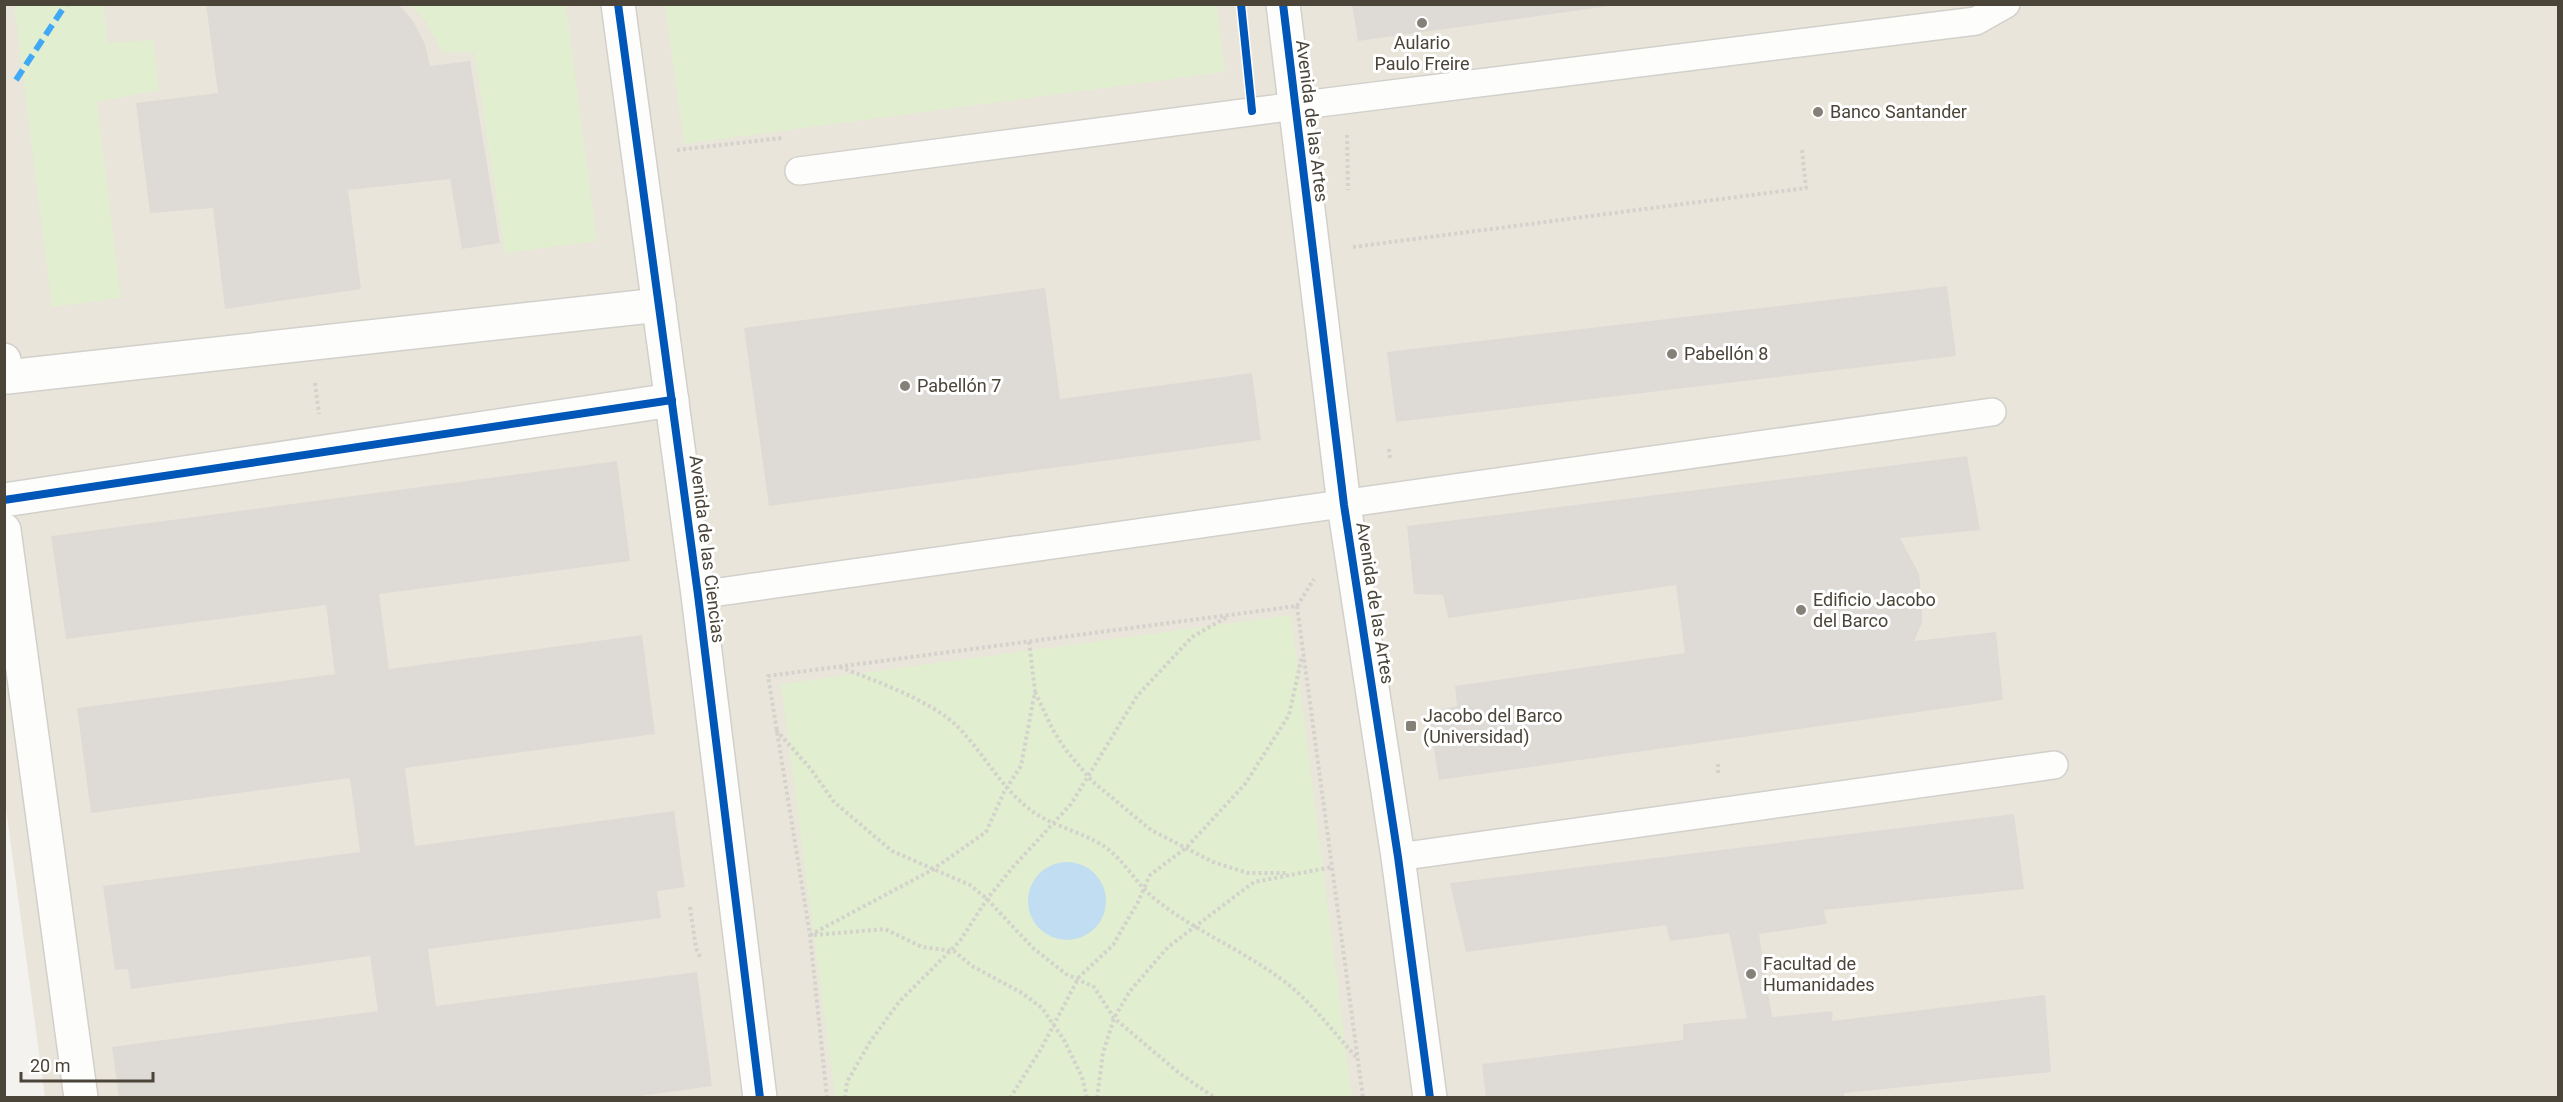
<svg xmlns="http://www.w3.org/2000/svg" width="2563" height="1102" font-family="Roboto,sans-serif">
  <rect width="100%" height="100%" fill="#f4f2ee"/>
  <!-- education -->
  <path fill="#eae5da" d="M 4,5 L 2558,5 L 2558,1097 L 45,1097 L 4,794 Z"/>
  <!-- green -->
  <g fill="#e1eecf">
    <path d="M 14,5 L 103,5 L 108,43 L 153,40 L 159,90 L 97,102 L 121,298 L 52,307 Z"/>
    <path d="M 410,5 L 566,5 L 597,241 L 505,253 L 474,52 L 442,52 L 425,20 Z"/>
    <path d="M 665,5 L 1217,5 L 1225,72 L 684,144 Z"/>
    <path d="M 1291,615 L 1352,1097 L 835,1097 L 781,684 Z"/>
  </g>
  <!-- water -->
  <circle fill="#c0ddf1" cx="1067" cy="901" r="39"/>
  <!-- building -->
  <g fill="#dedbd6">
    <path d="M 206,4 L 398,4 L 413,21 L 425,44 L 430,66 L 470,61 L 500,243 L 462,249 L 450,179 L 348,190 L 361,289 L 225,309 L 213,208 L 150,213 L 136,103 L 218,93 Z"/>
    <path d="M 1352,4 L 1610,4 L 1610,6 L 1358,41 Z"/>
    <path d="M 1947,286 L 1956,356 L 1396,422 L 1387,352 Z"/>
    <path d="M 1045,288 L 1060,399 L 1252,373 L 1261,440 L 769,506 L 744,328 Z"/>
    <path d="M 1967,456 L 1980,530 L 1900,538 L 1919,574 L 1922,601 L 1922,623 L 1914,641 L 1996,632 L 2003,700 L 1439,780 L 1428,712 L 1457,706 L 1455,686 L 1685,653 L 1676,585 L 1448,618 L 1443,595 L 1414,594 L 1407,526 Z"/>
    <path d="M 617,461 L 630,561 L 379,594 L 389,669 L 642,635 L 655,734 L 405,768 L 415,846 L 674,811 L 685,887 L 657,891 L 661,918 L 428,949 L 436,1006 L 697,972 L 712,1086 L 626,1098 L 119,1098 L 112,1047 L 378,1011 L 370,956 L 131,989 L 128,969 L 115,970 L 103,886 L 360,852 L 350,778 L 91,813 L 77,708 L 335,674 L 326,605 L 66,639 L 51,536 Z"/>
    <path d="M 2014,814 L 2024,889 L 1824,910 L 1827,924 L 1759,934 L 1772,1017 L 1833,1011 L 1832,1021 L 2045,995 L 2051,1072 L 1844,1093 L 1845,1098 L 1486,1098 L 1482,1064 L 1683,1040 L 1683,1024 L 1747,1018 L 1729,933 L 1670,941 L 1666,925 L 1466,952 L 1450,883 Z"/>
  </g>
  <g fill="none" stroke-linecap="round" stroke-linejoin="round">
    <!-- service casing -->
    <g stroke="#d2d0cb" stroke-width="30">
      <g id="service">
        <path d="M 799,171 L 1295,106 L 1976,21 L 2006,4"/>
        <path d="M 698,595 L 1992,412"/>
        <path d="M 1398,857 L 2054,765"/>
      </g>
    </g>
    <!-- minor casing -->
    <g stroke="#d2d0cb" stroke-width="36">
      <g id="minor">
        <path d="M 618,4 L 698,595 L 760,1098"/>
        <path d="M 4,360 L 7,377 L 659,305"/>
        <path d="M 4,500 L 672,400"/>
        <path d="M 4,530 L 81,1098"/>
      </g>
    </g>
    <!-- tertiary casing -->
    <g stroke="#d2d0cb" stroke-width="36">
      <path id="tertiary" d="M 1283,4 L 1344,505 L 1398,857 L 1430,1098"/>
    </g>
    <!-- path -->
    <g stroke="#d3d2cc" stroke-width="4" stroke-dasharray="3 3" stroke-linecap="butt">
      <path d="M 1347,135 L 1348,190"/>
      <path d="M 677,150 L 782,138"/>
      <path d="M 1353,247 L 1806,188 L 1802,150"/>
      <path d="M 315,383 L 319,414"/>
      <path d="M 1389,449 L 1390,460"/>
      <path d="M 1297,606 L 1314,579"/>
      <path d="M 840,667 C 875,681 930,700 957,726 C 983,752 999,785 1028,808 C 1049,826 1082,831 1105,847 C 1125,861 1137,885 1155,899 C 1198,934 1255,955 1296,991 C 1318,1011 1337,1036 1357,1058"/>
      <path d="M 1035,692 L 1053,730 L 1065,749 L 1092,781 L 1151,830 L 1213,862 L 1248,873 L 1287,873"/>
      <path d="M 776,730 L 810,768 L 834,802 L 892,851 L 970,885 L 987,899 L 1033,948 L 1066,974 L 1094,987 L 1114,1018 L 1179,1073 L 1215,1098"/>
      <path d="M 1718,764 L 1718,775"/>
      <path d="M 690,907 L 696,948 L 701,959"/>
      <path d="M 810,935 L 932,870 L 986,832 L 1004,792 L 1021,766 L 1035,691 L 1029,641"/>
      <path d="M 814,935 L 885,929 L 922,947 L 954,951 L 972,966 L 1022,993 L 1042,1008 L 1064,1040 L 1082,1077 L 1087,1098"/>
      <path d="M 827,1098 L 810,935 L 768,676 L 1297,606 L 1363,1098"/>
      <path d="M 845,1098 L 847,1082 L 870,1042 L 899,1002 L 960,941 L 987,899 L 1013,867 L 1071,804 L 1137,696 L 1192,637 L 1227,617"/>
      <path d="M 1010,1098 L 1041,1049 L 1079,977 L 1113,945 L 1138,902 L 1150,875 L 1187,847 L 1245,784 L 1289,715 L 1302,656"/>
      <path d="M 1097,1098 L 1103,1053 L 1114,1018 L 1130,991 L 1168,947 L 1254,882 L 1332,867"/>
    </g>
    <!-- service -->
    <use href="#service" stroke="#fdfdfc" stroke-width="27"/>
    <!-- minor -->
    <use href="#minor" stroke="#fdfdfc" stroke-width="33"/>
    <!-- tertiary -->
    <use href="#tertiary" stroke="#fdfdfc" stroke-width="33"/>
    <!-- quiet -->
    <path stroke="#3fa9f5" stroke-width="6" stroke-dasharray="12 6" stroke-linecap="butt" d="M 16,80 L 66,4"/>
    <!-- cycleway casing -->
    <g stroke="#fff" stroke-width="11">
      <g id="cycleway">
        <path d="M 618,4 L 698,595 L 760,1098"/>
        <path d="M 1241,4 L 1252,111"/>
        <path d="M 1283,4 L 1344,505 L 1398,857 L 1430,1098"/>
        <path d="M 4,500 L 672,400"/>
      </g>
    </g>
    <!-- cycleway -->
    <use href="#cycleway" stroke="#0057b8" stroke-width="8"/>
  </g>
  <!-- markers -->
  <g fill="#868178" stroke="#fff" stroke-width="2">
    <circle cx="1422" cy="23" r="6"/>
    <circle cx="1818" cy="112" r="6"/>
    <circle cx="1672" cy="354" r="6"/>
    <circle cx="905" cy="386" r="6"/>
    <circle cx="1801" cy="610" r="6"/>
    <rect x="1405" y="720" width="12" height="12" rx="3"/>
    <circle cx="1751" cy="974" r="6"/>
  </g>
  <g text-anchor="middle" stroke-width="6" stroke-linejoin="round" paint-order="stroke">
    <!-- poi labels -->
    <g font-size="18" fill="#4b4439" stroke="#fff" text-anchor="start">
      <text x="1422" y="49" text-anchor="middle">Aulario<tspan x="1422" dy="21">Paulo Freire</tspan></text>
      <text x="1830" y="118">Banco Santander</text>
      <text x="1684" y="360">Pabellón 8</text>
      <text x="917" y="392">Pabellón 7</text>
      <text x="1813" y="606">Edificio Jacobo<tspan x="1813" dy="21">del Barco</tspan></text>
      <text x="1423" y="722">Jacobo del Barco<tspan x="1423" dy="21">(Universidad)</tspan></text>
      <text x="1763" y="970">Facultad de<tspan x="1763" dy="21">Humanidades</tspan></text>
    </g>
    <!-- street labels -->
    <g font-size="18" fill="#4b4439" stroke="#fff">
      <text transform="translate(1312 121) rotate(83)" y="6">Avenida de las Artes</text>
      <text transform="translate(707 549) rotate(83)" y="6">Avenida de las Ciencias</text>
      <text transform="translate(1375 603) rotate(81)" y="6">Avenida de las Artes</text>
    </g>
  </g>
  <!-- border -->
  <rect width="2563" height="1102" fill="none" stroke="#4b4439" stroke-width="12"/>
  <!-- scale -->
  <path d="M21 1072v9h132v-9" fill="none" stroke="#4b4439" stroke-width="3"/>
  <text x="30" y="1072" font-size="18" fill="#4b4439" stroke="#ffffff" stroke-width="4.5" paint-order="stroke">20 m</text>
</svg>
